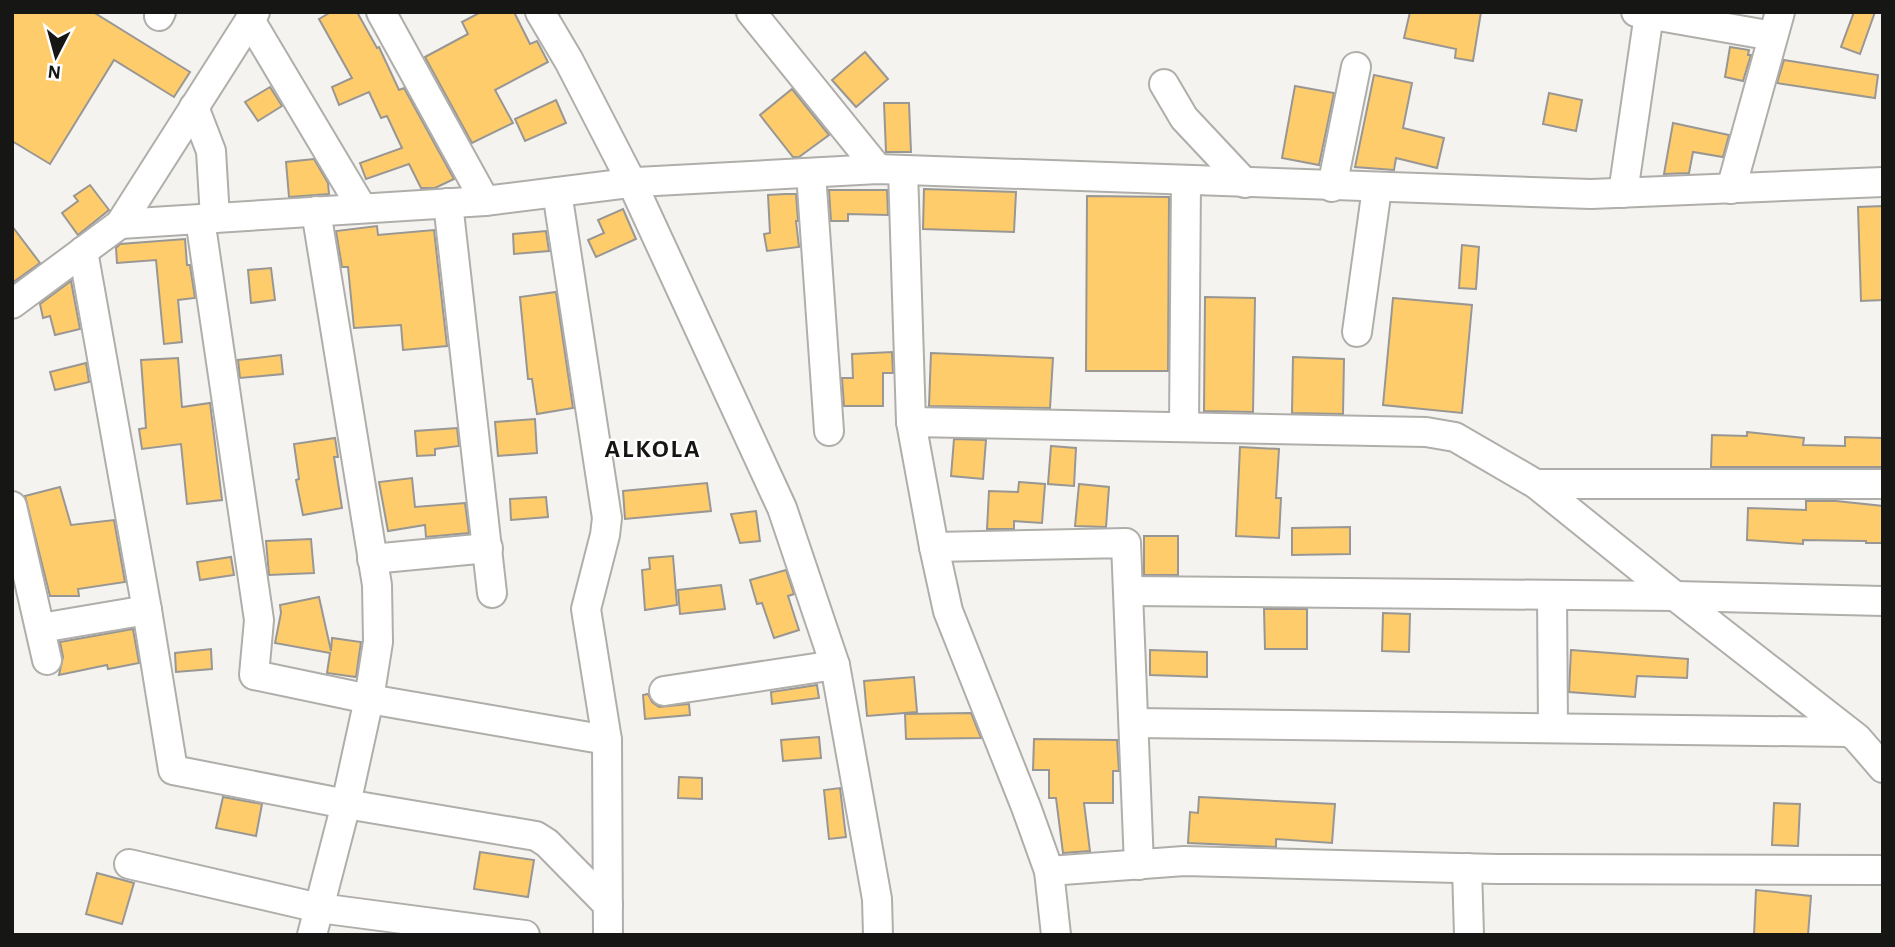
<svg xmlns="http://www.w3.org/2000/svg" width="1895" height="947" font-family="'Alegreya Sans',sans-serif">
  <rect width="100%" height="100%" fill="#f5f3ef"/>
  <!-- building -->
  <g fill="#ffcc6c" stroke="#999793" stroke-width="2">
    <path d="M 12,12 L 93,12 L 190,72 L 174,97 L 114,60 L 50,164 L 12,141 Z"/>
    <path d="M 331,12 L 357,12 L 377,48 L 379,47 L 399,90 L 404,88 L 454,179 L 435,188 L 421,188 L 409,164 L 366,179 L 360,163 L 402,148 L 387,116 L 381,118 L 369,92 L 339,105 L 332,87 L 352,78 L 319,19 Z"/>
    <path d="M 481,12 L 514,12 L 530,44 L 537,41 L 548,62 L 495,90 L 513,123 L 472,143 L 425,57 L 468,34 L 462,22 Z"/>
    <path d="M 1410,12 L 1481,12 L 1473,61 L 1455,58 L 1456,49 L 1404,38 Z"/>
    <path d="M 1854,12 L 1875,12 L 1860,54 L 1841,47 Z"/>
    <path d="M 1730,47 L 1749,50 L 1748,55 L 1751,55 L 1743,81 L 1725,77 Z"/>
    <path d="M 865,52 L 888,79 L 856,107 L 832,80 Z"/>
    <path d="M 1784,60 L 1878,75 L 1875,98 L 1777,83 Z"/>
    <path d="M 1374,75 L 1412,83 L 1403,128 L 1444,138 L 1437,168 L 1396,158 L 1394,170 L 1355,167 Z"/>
    <path d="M 1295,86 L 1334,93 L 1319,165 L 1282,158 Z"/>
    <path d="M 270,87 L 282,106 L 258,121 L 245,102 Z"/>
    <path d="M 792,89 L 829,135 L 799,157 L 793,157 L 760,115 Z"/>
    <path d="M 1549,93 L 1582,100 L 1576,131 L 1543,124 Z"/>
    <path d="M 556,100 L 566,123 L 525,141 L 515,119 Z"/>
    <path d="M 884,103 L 909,103 L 911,152 L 886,152 Z"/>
    <path d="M 1673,123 L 1729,135 L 1723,157 L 1693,152 L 1689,173 L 1664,174 Z"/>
    <path d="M 314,159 L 328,183 L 329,194 L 289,197 L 286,162 Z"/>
    <path d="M 90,185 L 109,210 L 78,235 L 62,213 L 78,201 L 74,196 Z"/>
    <path d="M 924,189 L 1016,192 L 1014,232 L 923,229 Z"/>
    <path d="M 829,190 L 887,190 L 888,215 L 848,214 L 848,221 L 831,221 Z"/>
    <path d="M 786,194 L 796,194 L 798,221 L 796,221 L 799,247 L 767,251 L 764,234 L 770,233 L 768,195 Z"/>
    <path d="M 1087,196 L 1169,197 L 1168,371 L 1086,371 Z"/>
    <path d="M 1883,206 L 1883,300 L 1861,301 L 1858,207 Z"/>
    <path d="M 623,209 L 636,239 L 596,257 L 588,240 L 604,233 L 598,220 Z"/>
    <path d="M 12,226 L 40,263 L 12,283 Z"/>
    <path d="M 377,226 L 378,235 L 434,230 L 447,346 L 403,350 L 401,325 L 354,328 L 348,267 L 342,267 L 336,231 Z"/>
    <path d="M 546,231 L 549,251 L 514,254 L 513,234 Z"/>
    <path d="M 185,239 L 187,265 L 190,265 L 195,298 L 178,300 L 182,342 L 164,344 L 156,260 L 117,263 L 116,248 L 120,244 Z"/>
    <path d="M 1462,245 L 1479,247 L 1476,289 L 1459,288 Z"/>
    <path d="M 271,268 L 275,300 L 251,303 L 248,270 Z"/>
    <path d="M 71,281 L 80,329 L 55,335 L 50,316 L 43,318 L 40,304 Z"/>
    <path d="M 556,292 L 573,408 L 537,414 L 532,379 L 528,379 L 520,297 Z"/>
    <path d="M 1205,297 L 1255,298 L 1253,412 L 1204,411 Z"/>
    <path d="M 1393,298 L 1472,305 L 1462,413 L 1383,405 Z"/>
    <path d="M 892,352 L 893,373 L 883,373 L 883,406 L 844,406 L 842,378 L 853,378 L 852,354 Z"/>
    <path d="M 931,353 L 1053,358 L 1050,408 L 929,406 Z"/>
    <path d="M 281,355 L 283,374 L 240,378 L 238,360 Z"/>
    <path d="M 1293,357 L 1344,359 L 1343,414 L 1292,413 Z"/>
    <path d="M 178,358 L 182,407 L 210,403 L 222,500 L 187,504 L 181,444 L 142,449 L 139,429 L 146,428 L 141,360 Z"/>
    <path d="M 86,363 L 89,382 L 55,390 L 50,372 Z"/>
    <path d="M 535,419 L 537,453 L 498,456 L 495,422 Z"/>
    <path d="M 457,428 L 459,446 L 435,449 L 435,455 L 417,456 L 415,431 Z"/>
    <path d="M 1747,432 L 1804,438 L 1803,445 L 1845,446 L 1845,437 L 1883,438 L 1883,467 L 1711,467 L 1712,435 L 1747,436 Z"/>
    <path d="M 335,438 L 338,457 L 334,457 L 342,508 L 303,515 L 296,480 L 299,479 L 294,444 Z"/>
    <path d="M 954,439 L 986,440 L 983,479 L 951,476 Z"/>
    <path d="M 1051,446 L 1076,448 L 1074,486 L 1048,484 Z"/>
    <path d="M 1240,447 L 1279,449 L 1276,498 L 1281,498 L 1279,538 L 1236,536 Z"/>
    <path d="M 412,478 L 415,507 L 465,503 L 469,533 L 426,537 L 425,525 L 388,531 L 379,482 Z"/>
    <path d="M 1019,482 L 1045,484 L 1042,523 L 1014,521 L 1014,529 L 987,529 L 989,491 L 1018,492 Z"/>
    <path d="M 707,483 L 711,511 L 625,519 L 623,491 Z"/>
    <path d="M 1079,484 L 1109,487 L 1106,527 L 1075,526 Z"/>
    <path d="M 60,487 L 71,525 L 114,520 L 125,582 L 78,589 L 79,596 L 50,596 L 25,496 Z"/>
    <path d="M 546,497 L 548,517 L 511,520 L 510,499 Z"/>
    <path d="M 1806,501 L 1836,501 L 1883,506 L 1883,543 L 1866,543 L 1866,541 L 1803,540 L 1803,544 L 1747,540 L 1748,508 L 1806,510 Z"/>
    <path d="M 756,511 L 760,541 L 740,543 L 731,514 Z"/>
    <path d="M 1350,527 L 1350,554 L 1292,555 L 1292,528 Z"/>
    <rect x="1144" y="536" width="34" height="39"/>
    <path d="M 311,539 L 314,573 L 269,575 L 266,541 Z"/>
    <path d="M 673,556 L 677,605 L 645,610 L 642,570 L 650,569 L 649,558 Z"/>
    <path d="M 231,557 L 234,575 L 200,580 L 197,562 Z"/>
    <path d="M 786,570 L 794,594 L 788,596 L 799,630 L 774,638 L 762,603 L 757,604 L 750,580 Z"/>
    <path d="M 721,585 L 725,609 L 680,614 L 678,590 Z"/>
    <path d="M 319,597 L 331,651 L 332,638 L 361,642 L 356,677 L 327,673 L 330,653 L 275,643 L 281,613 L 280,605 Z"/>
    <path d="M 1264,609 L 1307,609 L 1307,649 L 1265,649 Z"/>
    <path d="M 1383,613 L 1410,614 L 1409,652 L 1382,651 Z"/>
    <path d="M 133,629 L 139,663 L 108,669 L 107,665 L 59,675 L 63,657 L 60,642 Z"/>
    <path d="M 211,649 L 212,669 L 176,672 L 175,653 Z"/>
    <path d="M 1150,650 L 1207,652 L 1207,677 L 1150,675 Z"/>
    <path d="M 1571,650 L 1688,659 L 1687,678 L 1637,676 L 1635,697 L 1569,692 Z"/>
    <path d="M 914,677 L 917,712 L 867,716 L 864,681 Z"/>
    <path d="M 817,685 L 819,698 L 772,704 L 771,692 Z"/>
    <path d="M 648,694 L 652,702 L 659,707 L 689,704 L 690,715 L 645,719 L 643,695 Z"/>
    <path d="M 971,713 L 981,738 L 906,739 L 905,714 Z"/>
    <path d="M 819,737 L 821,758 L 783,761 L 781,740 Z"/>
    <path d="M 1034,739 L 1117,740 L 1119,771 L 1113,771 L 1113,803 L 1084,803 L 1090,851 L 1063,853 L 1056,798 L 1049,798 L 1049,770 L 1033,770 Z"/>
    <path d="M 679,777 L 702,778 L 702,799 L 678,798 Z"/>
    <path d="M 840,788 L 846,837 L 829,839 L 824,790 Z"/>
    <path d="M 223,797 L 262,804 L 256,836 L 216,828 Z"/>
    <path d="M 1199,797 L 1335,804 L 1332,843 L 1276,839 L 1276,847 L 1188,843 L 1190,812 L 1198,813 Z"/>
    <path d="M 1774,803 L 1800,804 L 1798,846 L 1772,845 Z"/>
    <path d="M 480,852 L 534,860 L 528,897 L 474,889 Z"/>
    <path d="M 97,873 L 134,883 L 122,924 L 86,914 Z"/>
    <path d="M 1756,890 L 1811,896 L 1808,935 L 1754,935 Z"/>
  </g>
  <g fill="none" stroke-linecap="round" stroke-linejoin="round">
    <!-- minor casing -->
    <g stroke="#b0aeaa" stroke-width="32">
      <g id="minor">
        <path d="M 381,12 L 485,201"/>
        <path d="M 540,12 L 569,61 L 632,183 L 782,508 L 835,665 L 877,899 L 878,935"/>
        <path d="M 751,12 L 878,169"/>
        <path d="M 1636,12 L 1773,36"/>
        <path d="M 159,16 L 161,12"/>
        <path d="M 250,20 L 362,208"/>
        <path d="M 1164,84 L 1184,118 L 1245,183"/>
        <path d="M 194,107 L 211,151 L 215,218"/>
        <path d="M 903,170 L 911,422 L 934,547 L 948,611 L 1026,807 L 1049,871 L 1056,935"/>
        <path d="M 811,173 L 829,431"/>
        <path d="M 1332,187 L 1356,67"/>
        <path d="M 1731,189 L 1780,12"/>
        <path d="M 557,192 L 607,518 L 605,535 L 586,609 L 607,740 L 608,935"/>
        <path d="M 1623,193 L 1649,14"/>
        <path d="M 448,203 L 492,593"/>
        <path d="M 200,219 L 259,620 L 254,675 L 369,699 L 607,740"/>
        <path d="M 120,224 L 485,201 L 637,182 L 878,169 L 1591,194 L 1883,182"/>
        <path d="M 83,251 L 147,610 L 173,770 L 346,804 L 536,836 L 547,843 L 608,905"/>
        <path d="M 12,304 L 120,224 L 255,12"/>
        <path d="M 1357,332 L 1377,188"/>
        <path d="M 911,422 L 1426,432 L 1455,437 L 1536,484 L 1675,596 L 1857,738 L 1883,768"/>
        <path d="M 1184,427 L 1186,181"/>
        <path d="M 1536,484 L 1883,484"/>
        <path d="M 12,506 L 47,660"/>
        <path d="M 934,547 L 1126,543 L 1139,865"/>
        <path d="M 372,559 L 488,548"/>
        <path d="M 1128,591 L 1675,596 L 1883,601"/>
        <path d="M 1552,595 L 1553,728"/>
        <path d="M 41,628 L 147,610"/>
        <path d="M 664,691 L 835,665"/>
        <path d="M 1136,723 L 1848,732"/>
        <path d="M 129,864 L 319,908 L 525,935"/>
        <path d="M 1467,868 L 1469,935"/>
        <path d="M 1049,871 L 1184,861 L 1497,869 L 1883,870"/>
        <path d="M 312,935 L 346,804 L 369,699 L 378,642 L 377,585 L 316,211"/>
      </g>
    </g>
    <!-- minor -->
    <use href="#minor" stroke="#fff" stroke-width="28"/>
  </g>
  <g text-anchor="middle" stroke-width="5" stroke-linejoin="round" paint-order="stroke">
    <!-- district labels -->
    <g font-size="26" font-weight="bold" letter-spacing="2" fill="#161614" stroke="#fff">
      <text x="653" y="457">ALKOLA</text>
    </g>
  </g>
  <!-- border -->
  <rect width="1895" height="947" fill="none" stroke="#161614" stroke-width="28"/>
  <!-- north arrow -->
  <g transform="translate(56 56) rotate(186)" stroke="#ffffff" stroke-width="5" paint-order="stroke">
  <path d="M0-5L12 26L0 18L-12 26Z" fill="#161614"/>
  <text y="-10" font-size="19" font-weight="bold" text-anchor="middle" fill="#161614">N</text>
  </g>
</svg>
